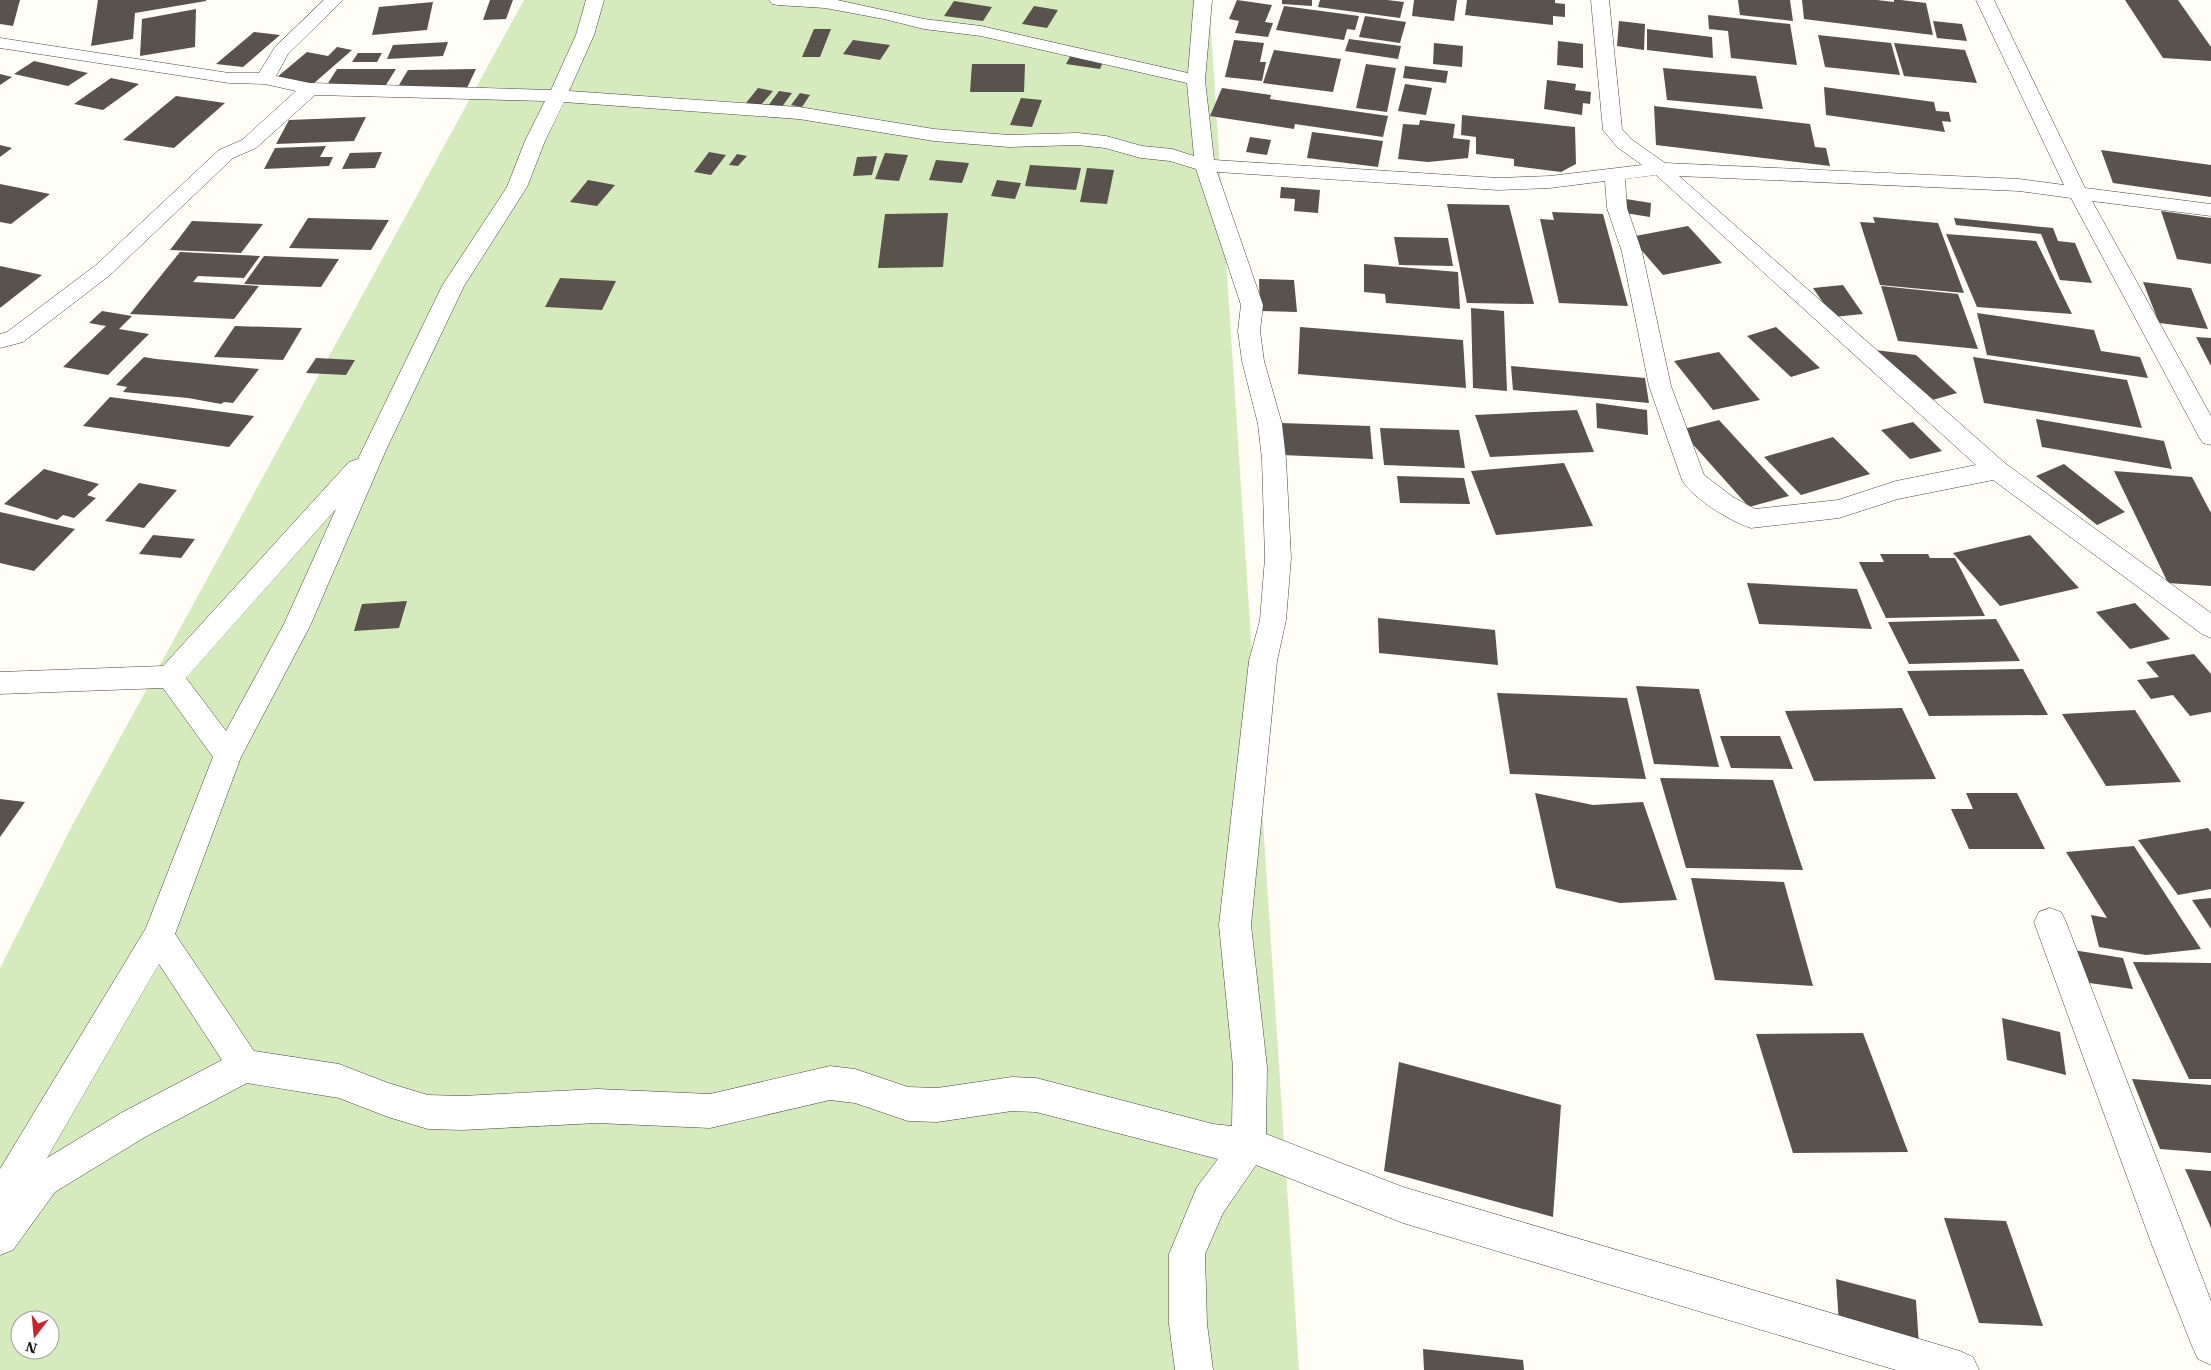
<svg xmlns="http://www.w3.org/2000/svg" width="2211" height="1370" font-family="'IBM Plex Serif',serif">
  <rect width="100%" height="100%" fill="#fffdf5"/>
  <!-- green -->
  <path fill="#d5ebbd" fill-rule="evenodd" d="M 524,0 L 1209,0 L 1299,1370 L 0,1370 L 0,968 L 74,822 ZM 20,1320 L 50,1320 L 50,1350 L 20,1350 Z"/>
  <!-- building -->
  <g fill="#5a524d">
    <path d="M 0,0 L 20,0 L 13,26 L 0,24 Z"/>
    <path d="M 98,0 L 206,0 L 206,1 L 135,13 L 133,39 L 91,46 Z"/>
    <path d="M 490,0 L 513,0 L 506,19 L 483,20 Z"/>
    <path d="M 1237,0 L 1272,5 L 1265,22 L 1273,23 L 1268,37 L 1235,33 L 1239,21 L 1229,19 Z"/>
    <path d="M 1282,0 L 1312,0 L 1312,6 L 1282,4 Z"/>
    <path d="M 1320,0 L 1387,0 L 1404,2 L 1400,18 L 1318,7 Z"/>
    <path d="M 1414,0 L 1457,0 L 1454,21 L 1412,16 Z"/>
    <path d="M 1467,0 L 1555,0 L 1555,3 L 1565,4 L 1565,17 L 1553,16 L 1553,25 L 1465,15 Z"/>
    <path d="M 1738,0 L 1790,0 L 1793,21 L 1740,15 Z"/>
    <path d="M 1802,0 L 1877,0 L 1894,2 L 1894,0 L 1901,0 L 1926,3 L 1933,35 L 1804,19 Z"/>
    <path d="M 2125,0 L 2178,0 L 2211,47 L 2211,61 L 2163,58 Z"/>
    <path d="M 954,1 L 992,7 L 983,21 L 944,16 Z"/>
    <path d="M 433,2 L 427,30 L 372,35 L 379,7 Z"/>
    <path d="M 1034,6 L 1058,10 L 1047,28 L 1022,24 Z"/>
    <path d="M 1284,6 L 1359,16 L 1355,30 L 1347,29 L 1344,40 L 1276,30 Z"/>
    <path d="M 196,9 L 195,47 L 140,56 L 142,19 Z"/>
    <path d="M 1708,15 L 1790,24 L 1797,65 L 1731,58 L 1728,31 L 1709,29 Z"/>
    <path d="M 1365,16 L 1406,22 L 1400,43 L 1359,37 Z"/>
    <path d="M 1619,21 L 1645,24 L 1644,50 L 1617,46 Z"/>
    <path d="M 1933,21 L 1962,24 L 1967,41 L 1937,38 Z"/>
    <path d="M 814,29 L 831,29 L 820,57 L 802,57 Z"/>
    <path d="M 1647,29 L 1712,37 L 1713,58 L 1647,50 Z"/>
    <path d="M 254,32 L 280,35 L 243,67 L 216,64 Z"/>
    <path d="M 1818,35 L 1891,43 L 1900,75 L 1825,67 Z"/>
    <path d="M 1349,39 L 1401,46 L 1398,59 L 1345,51 Z"/>
    <path d="M 853,40 L 890,45 L 880,60 L 843,54 Z"/>
    <path d="M 1234,40 L 1264,43 L 1260,62 L 1266,62 L 1262,81 L 1225,77 Z"/>
    <path d="M 1558,41 L 1583,44 L 1583,68 L 1557,65 Z"/>
    <path d="M 448,42 L 443,56 L 387,59 L 393,45 Z"/>
    <path d="M 1434,43 L 1463,46 L 1462,67 L 1433,64 Z"/>
    <path d="M 1894,43 L 1965,50 L 1977,83 L 1904,76 Z"/>
    <path d="M 337,47 L 352,50 L 313,84 L 276,78 L 307,52 L 328,56 Z"/>
    <path d="M 1274,50 L 1341,59 L 1333,92 L 1263,83 Z"/>
    <path d="M 358,53 L 382,53 L 377,62 L 352,62 Z"/>
    <path d="M 1071,55 L 1104,60 L 1100,69 L 1066,64 Z"/>
    <path d="M 34,61 L 88,73 L 68,86 L 14,74 Z"/>
    <path d="M 972,64 L 1025,64 L 1024,92 L 970,92 Z"/>
    <path d="M 1366,64 L 1396,68 L 1387,112 L 1356,108 Z"/>
    <path d="M 1405,66 L 1448,71 L 1446,83 L 1403,78 Z"/>
    <path d="M 1663,68 L 1756,76 L 1763,109 L 1667,100 Z"/>
    <path d="M 337,69 L 396,69 L 384,88 L 325,88 Z"/>
    <path d="M 476,69 L 466,90 L 396,90 L 408,70 Z"/>
    <path d="M 0,74 L 12,77 L 0,85 Z"/>
    <path d="M 111,78 L 139,84 L 103,110 L 74,104 Z"/>
    <path d="M 1547,80 L 1576,84 L 1575,90 L 1591,92 L 1590,104 L 1583,103 L 1582,115 L 1544,109 Z"/>
    <path d="M 1405,84 L 1432,88 L 1426,115 L 1398,111 Z"/>
    <path d="M 1824,87 L 1934,102 L 1936,111 L 1949,112 L 1951,122 L 1942,121 L 1945,132 L 1826,115 Z"/>
    <path d="M 758,88 L 773,91 L 761,105 L 746,103 Z"/>
    <path d="M 1222,88 L 1271,95 L 1270,99 L 1388,116 L 1383,137 L 1295,124 L 1294,129 L 1210,116 Z"/>
    <path d="M 779,91 L 792,93 L 781,108 L 768,106 Z"/>
    <path d="M 800,93 L 810,95 L 802,107 L 791,105 Z"/>
    <path d="M 176,96 L 225,103 L 174,148 L 123,140 Z"/>
    <path d="M 1021,98 L 1042,100 L 1032,127 L 1010,125 Z"/>
    <path d="M 1654,106 L 1810,124 L 1815,147 L 1826,148 L 1830,166 L 1656,145 Z"/>
    <path d="M 1462,115 L 1575,127 L 1576,164 L 1561,172 L 1514,166 L 1514,159 L 1476,154 L 1476,137 L 1461,135 Z"/>
    <path d="M 366,117 L 354,141 L 276,144 L 289,120 Z"/>
    <path d="M 1420,120 L 1455,124 L 1453,138 L 1470,140 L 1468,158 L 1428,162 L 1398,159 L 1403,124 L 1419,125 Z"/>
    <path d="M 1312,132 L 1383,141 L 1378,167 L 1307,158 Z"/>
    <path d="M 1250,137 L 1271,140 L 1267,155 L 1246,152 Z"/>
    <path d="M 0,145 L 12,148 L 0,157 Z"/>
    <path d="M 326,146 L 320,157 L 333,157 L 329,166 L 264,169 L 275,148 Z"/>
    <path d="M 2101,150 L 2211,165 L 2211,197 L 2113,183 Z"/>
    <path d="M 382,152 L 375,168 L 342,169 L 350,153 Z"/>
    <path d="M 709,152 L 726,155 L 711,175 L 694,172 Z"/>
    <path d="M 885,153 L 908,155 L 899,181 L 875,179 Z"/>
    <path d="M 737,154 L 747,156 L 738,166 L 729,165 Z"/>
    <path d="M 877,156 L 872,175 L 853,176 L 857,157 Z"/>
    <path d="M 936,160 L 969,163 L 962,183 L 929,180 Z"/>
    <path d="M 1030,165 L 1081,168 L 1076,190 L 1025,186 Z"/>
    <path d="M 1087,168 L 1114,170 L 1107,204 L 1080,202 Z"/>
    <path d="M 588,180 L 615,185 L 597,206 L 570,202 Z"/>
    <path d="M 997,180 L 1021,183 L 1015,199 L 991,196 Z"/>
    <path d="M 0,184 L 50,194 L 11,224 L 0,222 Z"/>
    <path d="M 1281,187 L 1320,190 L 1318,213 L 1294,211 L 1295,199 L 1280,198 Z"/>
    <path d="M 1626,199 L 1651,203 L 1650,217 L 1625,213 Z"/>
    <path d="M 1447,204 L 1509,205 L 1534,304 L 1467,303 Z"/>
    <path d="M 2161,211 L 2211,218 L 2211,264 L 2177,259 Z"/>
    <path d="M 1552,212 L 1603,214 L 1628,306 L 1559,303 L 1540,219 L 1554,220 Z"/>
    <path d="M 948,213 L 943,267 L 878,268 L 885,214 Z"/>
    <path d="M 1873,217 L 1938,223 L 1964,293 L 1880,285 L 1860,222 L 1875,223 Z"/>
    <path d="M 308,218 L 389,220 L 371,250 L 289,248 Z"/>
    <path d="M 1954,218 L 2053,228 L 2058,241 L 2075,243 L 2092,283 L 2060,280 L 2041,234 L 1956,225 Z"/>
    <path d="M 192,221 L 263,224 L 241,253 L 170,250 Z"/>
    <path d="M 1688,226 L 1722,263 L 1663,275 L 1630,237 Z"/>
    <path d="M 1946,234 L 2036,241 L 2072,314 L 1977,307 Z"/>
    <path d="M 1394,237 L 1448,238 L 1453,266 L 1399,265 Z"/>
    <path d="M 180,252 L 260,256 L 244,278 L 198,276 L 193,282 L 259,286 L 234,319 L 130,314 Z"/>
    <path d="M 264,256 L 339,259 L 321,287 L 244,284 Z"/>
    <path d="M 1364,264 L 1458,272 L 1460,309 L 1386,303 L 1385,294 L 1364,292 Z"/>
    <path d="M 0,266 L 42,275 L 0,308 Z"/>
    <path d="M 560,278 L 616,281 L 602,310 L 545,307 Z"/>
    <path d="M 1259,279 L 1294,280 L 1297,312 L 1260,311 Z"/>
    <path d="M 2143,282 L 2191,288 L 2208,329 L 2159,323 Z"/>
    <path d="M 1843,285 L 1863,314 L 1833,317 L 1813,288 Z"/>
    <path d="M 1881,286 L 1958,294 L 1978,349 L 1898,341 Z"/>
    <path d="M 1471,308 L 1504,311 L 1507,391 L 1473,388 Z"/>
    <path d="M 102,311 L 132,316 L 119,329 L 149,334 L 108,375 L 63,367 L 106,326 L 89,323 Z"/>
    <path d="M 1977,313 L 2094,330 L 2101,351 L 2140,357 L 2148,378 L 1987,355 Z"/>
    <path d="M 235,326 L 302,328 L 283,360 L 214,357 Z"/>
    <path d="M 1300,327 L 1463,340 L 1466,388 L 1298,374 Z"/>
    <path d="M 1776,327 L 1820,368 L 1791,377 L 1747,336 Z"/>
    <path d="M 2196,337 L 2211,338 L 2211,366 Z"/>
    <path d="M 1875,350 L 1916,355 L 1957,393 L 1929,401 Z"/>
    <path d="M 1719,352 L 1760,400 L 1713,410 L 1674,361 Z"/>
    <path d="M 144,357 L 156,359 L 259,369 L 233,403 L 224,402 L 221,404 L 188,398 L 123,392 L 127,387 L 116,385 Z"/>
    <path d="M 1973,357 L 2127,380 L 2142,428 L 1984,403 Z"/>
    <path d="M 316,358 L 355,360 L 346,375 L 306,373 Z"/>
    <path d="M 1511,366 L 1645,378 L 1649,403 L 1513,390 Z"/>
    <path d="M 110,397 L 254,416 L 229,447 L 83,426 Z"/>
    <path d="M 1596,403 L 1647,410 L 1648,435 L 1597,428 Z"/>
    <path d="M 1577,410 L 1594,452 L 1490,457 L 1475,415 Z"/>
    <path d="M 2036,419 L 2164,441 L 2172,469 L 2042,447 Z"/>
    <path d="M 1719,420 L 1789,496 L 1749,507 L 1680,430 Z"/>
    <path d="M 1913,422 L 1942,451 L 1910,459 L 1881,430 Z"/>
    <path d="M 1281,423 L 1370,426 L 1373,459 L 1282,455 Z"/>
    <path d="M 1380,428 L 1459,430 L 1465,468 L 1384,465 Z"/>
    <path d="M 1833,437 L 1870,474 L 1801,495 L 1764,457 Z"/>
    <path d="M 1564,463 L 1593,526 L 1496,535 L 1471,471 Z"/>
    <path d="M 2064,464 L 2125,512 L 2097,525 L 2036,476 Z"/>
    <path d="M 44,469 L 99,484 L 87,495 L 96,498 L 74,518 L 63,515 L 57,520 L 4,504 Z"/>
    <path d="M 2114,471 L 2192,477 L 2211,513 L 2211,586 L 2168,583 Z"/>
    <path d="M 1397,476 L 1464,478 L 1470,504 L 1400,503 Z"/>
    <path d="M 139,483 L 177,490 L 144,528 L 105,521 Z"/>
    <path d="M 0,512 L 75,529 L 34,571 L 0,563 Z"/>
    <path d="M 153,535 L 195,539 L 181,558 L 139,554 Z"/>
    <path d="M 2030,535 L 2079,588 L 2000,606 L 1953,553 Z"/>
    <path d="M 1880,554 L 1928,554 L 1930,558 L 1955,558 L 1985,616 L 1886,618 L 1859,562 L 1884,562 Z"/>
    <path d="M 1747,583 L 1857,589 L 1872,629 L 1759,624 Z"/>
    <path d="M 407,601 L 399,628 L 354,631 L 362,604 Z"/>
    <path d="M 2135,603 L 2170,639 L 2130,649 L 2096,612 Z"/>
    <path d="M 1378,618 L 1495,630 L 1498,665 L 1379,653 Z"/>
    <path d="M 1996,619 L 2020,661 L 1909,664 L 1888,622 Z"/>
    <path d="M 2194,654 L 2211,674 L 2211,712 L 2190,716 L 2173,695 L 2151,699 L 2137,680 L 2159,677 L 2146,662 Z"/>
    <path d="M 2023,669 L 2048,715 L 1929,716 L 1907,671 Z"/>
    <path d="M 1636,686 L 1699,689 L 1719,767 L 1654,764 Z"/>
    <path d="M 1497,693 L 1627,698 L 1646,779 L 1510,774 Z"/>
    <path d="M 1902,708 L 1936,779 L 1814,781 L 1785,711 Z"/>
    <path d="M 2135,710 L 2181,782 L 2106,786 L 2062,714 Z"/>
    <path d="M 1720,736 L 1780,736 L 1793,769 L 1731,768 Z"/>
    <path d="M 1660,778 L 1773,780 L 1803,870 L 1686,868 Z"/>
    <path d="M 1535,793 L 1593,805 L 1643,802 L 1677,900 L 1620,903 L 1556,888 Z"/>
    <path d="M 1966,793 L 2017,793 L 2045,849 L 1969,849 L 1951,809 L 1973,809 Z"/>
    <path d="M 0,799 L 25,802 L 0,837 Z"/>
    <path d="M 2208,828 L 2211,832 L 2211,889 L 2178,895 L 2138,840 Z"/>
    <path d="M 2134,846 L 2201,949 L 2146,955 L 2099,947 L 2091,915 L 2107,918 L 2066,852 Z"/>
    <path d="M 1691,878 L 1784,882 L 1813,986 L 1715,980 Z"/>
    <path d="M 2211,898 L 2211,929 L 2192,900 Z"/>
    <path d="M 2073,950 L 2123,958 L 2133,989 L 2082,982 Z"/>
    <path d="M 2133,962 L 2211,963 L 2211,1079 L 2189,1079 Z"/>
    <path d="M 2002,1018 L 2060,1032 L 2066,1075 L 2007,1060 Z"/>
    <path d="M 1863,1033 L 1908,1152 L 1793,1153 L 1756,1034 Z"/>
    <path d="M 1399,1062 L 1561,1105 L 1553,1217 L 1384,1171 Z"/>
    <path d="M 2132,1079 L 2211,1085 L 2211,1153 L 2160,1149 Z"/>
    <path d="M 2185,1169 L 2211,1171 L 2211,1228 Z"/>
    <path d="M 1944,1218 L 2006,1221 L 2043,1326 L 1979,1323 Z"/>
    <path d="M 1836,1279 L 1916,1300 L 1919,1346 L 1839,1324 Z"/>
    <path d="M 1423,1349 L 1523,1360 L 1524,1370 L 1424,1370 Z"/>
  </g>
  <g fill="none" stroke-linecap="round" stroke-linejoin="round">
    <!-- minor casing -->
    <g stroke="#444" stroke-width="1">
      <g id="minor">
        <path d="M 324,0 L 343,0 L 288,54 L 276,76 L 310,83 L 551,90 L 576,35 L 586,0 L 604,0 L 594,35 L 569,91 L 799,107 L 934,129 L 1009,135 L 1078,133 L 1106,136 L 1142,146 L 1172,149 L 1194,156 L 1187,83 L 981,36 L 924,29 L 884,19 L 825,8 L 778,5 L 772,4 L 769,0 L 837,0 L 924,19 L 981,26 L 1188,73 L 1194,0 L 1212,0 L 1205,80 L 1214,160 L 1498,178 L 1550,176 L 1642,165 L 1617,147 L 1603,130 L 1591,0 L 1609,0 L 1622,129 L 1631,139 L 1665,163 L 2019,179 L 2064,185 L 1976,0 L 1994,0 L 2085,188 L 2211,204 L 2211,216 L 2092,201 L 2211,416 L 2211,445 L 2203,443 L 2199,437 L 2071,198 L 2019,191 L 1679,176 L 2006,464 L 2211,613 L 2211,638 L 2202,634 L 1993,480 L 1898,499 L 1839,518 L 1751,528 C 1731,522 1692,498 1682,480 L 1649,386 L 1622,252 L 1607,208 L 1605,181 L 1550,188 L 1498,190 L 1217,172 L 1263,305 L 1260,331 L 1264,361 L 1282,424 L 1286,459 L 1291,558 L 1286,620 L 1277,661 L 1251,925 L 1267,1067 L 1266,1134 L 1403,1187 L 1960,1351 L 1973,1357 L 1979,1370 L 1896,1370 L 1403,1223 L 1256,1165 L 1223,1213 L 1205,1254 L 1207,1324 L 1213,1370 L 1175,1370 L 1169,1324 L 1169,1254 L 1197,1187 L 1218,1159 L 1036,1112 L 1012,1111 L 937,1122 L 908,1121 L 855,1103 L 830,1100 L 710,1128 L 597,1123 L 462,1130 L 428,1129 L 388,1117 L 339,1098 L 247,1083 L 145,1137 L 55,1192 L 13,1250 L 0,1255 L 0,1169 L 146,928 L 213,757 L 163,688 L 0,694 L 0,672 L 163,666 L 349,462 L 358,459 L 442,286 L 507,187 L 525,141 L 545,101 L 315,95 L 256,148 L 233,158 L 110,275 L 23,342 L 0,348 L 0,334 L 7,332 L 96,265 L 219,150 L 242,140 L 296,91 L 265,84 L 229,83 L 0,48 L 0,38 L 229,73 L 259,73 L 275,47 ZM 564,102 L 799,119 L 934,141 L 1009,147 L 1078,145 L 1105,148 L 1141,158 L 1170,161 L 1196,169 L 1241,305 L 1238,331 L 1242,361 L 1258,424 L 1262,459 L 1265,558 L 1260,620 L 1249,661 L 1219,925 L 1233,1067 L 1232,1126 L 1213,1124 L 1036,1078 L 1012,1077 L 937,1088 L 908,1087 L 855,1069 L 830,1066 L 710,1094 L 597,1089 L 462,1096 L 428,1095 L 388,1083 L 339,1064 L 254,1051 L 175,934 L 241,757 L 310,626 L 386,450 L 464,286 L 527,187 L 545,141 ZM 1656,175 L 1976,465 L 1896,481 L 1838,500 L 1755,509 L 1733,497 L 1704,475 L 1671,386 L 1642,252 L 1627,208 L 1625,179 ZM 336,509 L 284,624 L 226,731 L 186,678 ZM 159,964 L 222,1060 L 121,1113 L 47,1158 Z"/>
        <path d="M 2050,908 L 2061,912 L 2066,922 L 2211,1301 L 2211,1365 L 2198,1359 L 2192,1346 L 2152,1245 L 2034,922 L 2039,912 Z"/>
      </g>
    </g>
    <!-- minor -->
    <use href="#minor" fill="#fff" fill-rule="evenodd"/>
  </g>
  <!-- north arrow -->
  <g transform="translate(35 1335) rotate(196)"><circle r="24" fill="#ffffff" stroke="#a0a0a0"/>
  <path d="M0-4L9 19L0 12L-9 19Z" fill="#c4262e"/>
  <text y="-8" font-size="14" font-weight="bold" text-anchor="middle" fill="#111111">N</text>
  </g>
</svg>
